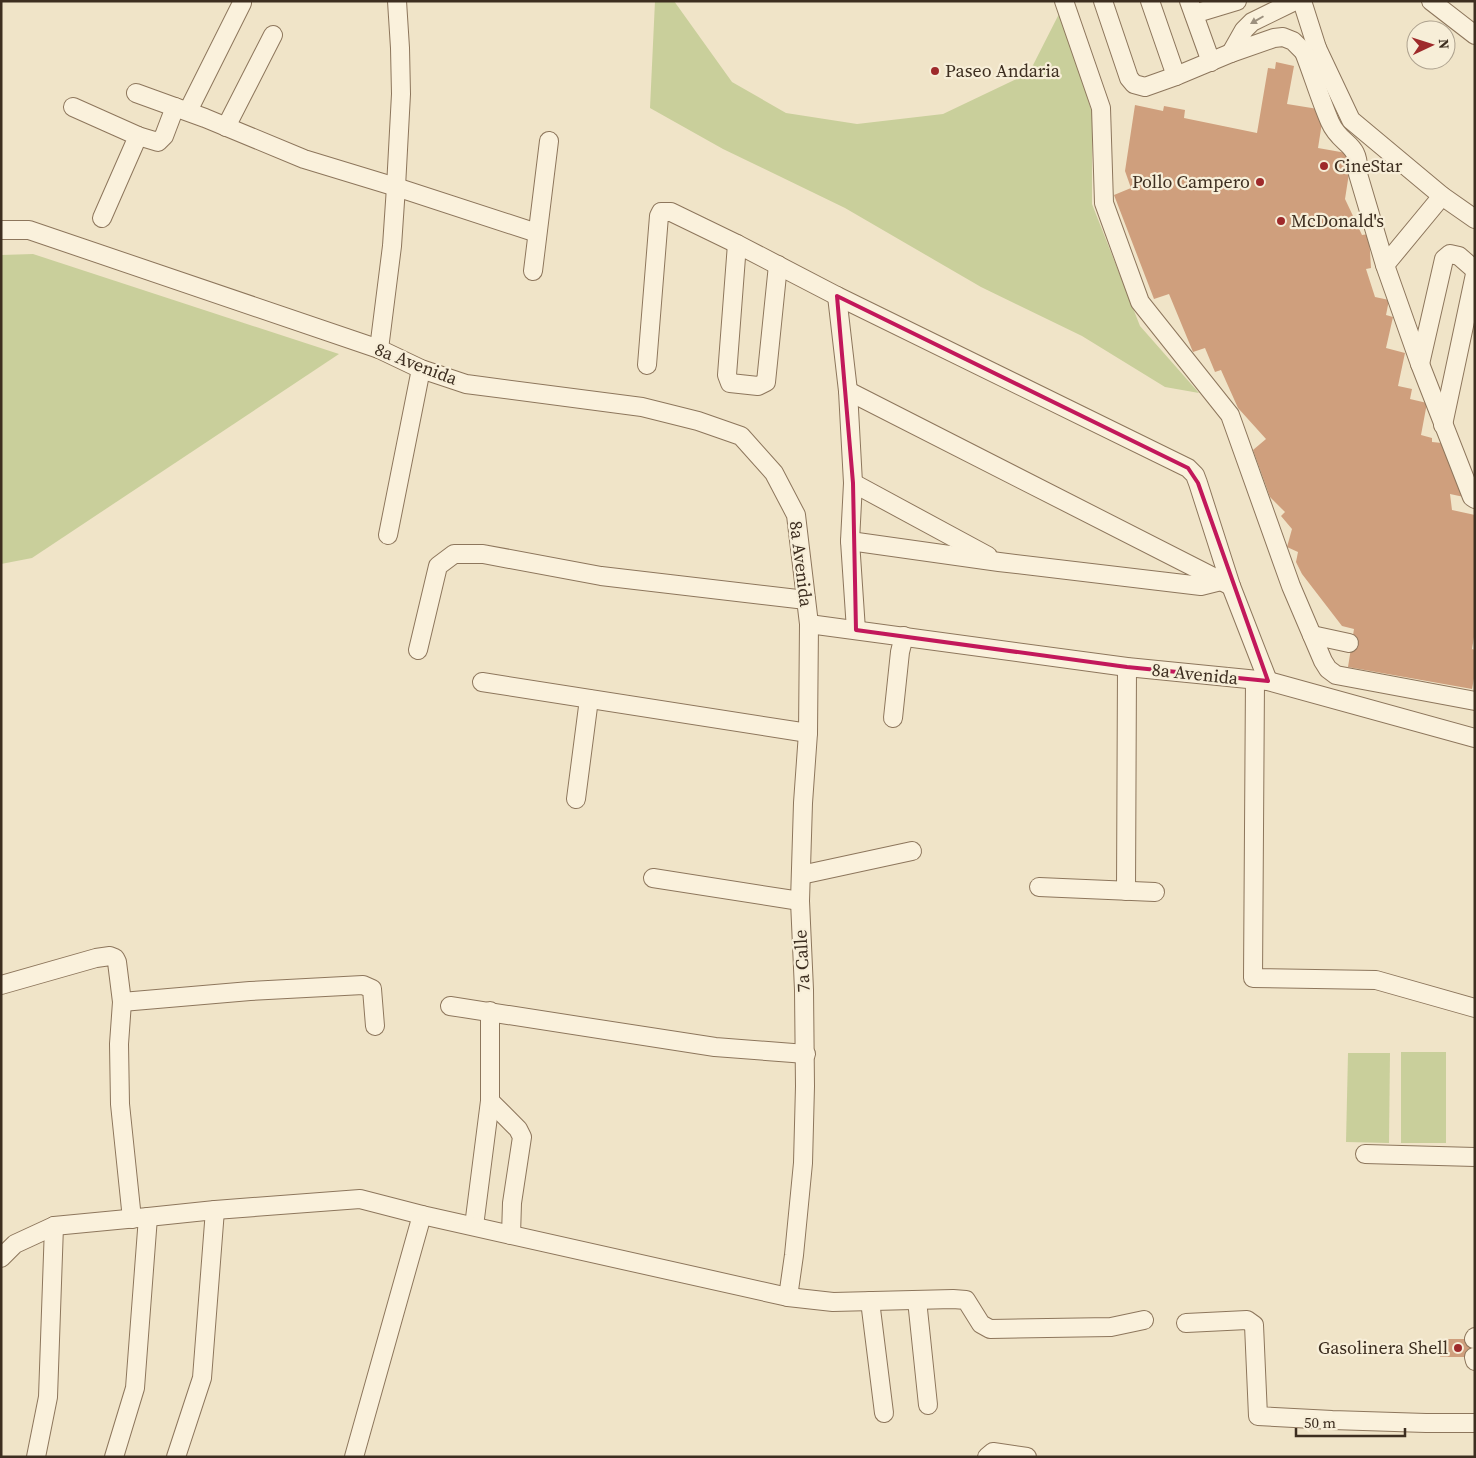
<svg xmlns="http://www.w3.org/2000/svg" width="1476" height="1458" font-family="'Source Serif 4',serif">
  <rect width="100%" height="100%" fill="#f0e4c8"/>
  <!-- green -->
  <g fill="#c9cf9b">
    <path d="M 655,1 L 674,1 L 732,82 L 786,113 L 857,124 L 943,114 L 1029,73 L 1061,10 L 1092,113 L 1092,204 L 1140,326 L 1199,393 L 1165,387 L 1082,336 L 981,287 L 845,208 L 723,149 L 650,108 Z"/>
    <path d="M 33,254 L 339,354 L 32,558 L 1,564 L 1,255 Z"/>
    <rect x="1401" y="1052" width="45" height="91"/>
    <path d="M 1348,1053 L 1390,1053 L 1389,1143 L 1346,1142 Z"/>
  </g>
  <!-- building -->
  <g fill="#cf9f7d">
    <path d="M 1276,62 L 1294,66 L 1287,104 L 1324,110 L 1318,148 L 1352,154 L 1345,199 L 1362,235 L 1369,234 L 1371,268 L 1366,269 L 1375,297 L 1389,300 L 1386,315 L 1393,317 L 1386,348 L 1405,353 L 1398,386 L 1412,389 L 1410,399 L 1427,403 L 1421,435 L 1432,438 L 1432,442 L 1442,443 L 1464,497 L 1450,494 L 1452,510 L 1475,515 L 1475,631 L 1472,649 L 1475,650 L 1475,673 L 1472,689 L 1348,667 L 1354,629 L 1342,626 L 1302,574 L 1296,562 L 1298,552 L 1287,547 L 1292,529 L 1281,516 L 1285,512 L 1270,497 L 1253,450 L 1266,439 L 1238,408 L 1221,370 L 1215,372 L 1205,348 L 1193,352 L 1169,294 L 1154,299 L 1114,195 L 1131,188 L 1125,171 L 1135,105 L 1163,111 L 1164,106 L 1185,110 L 1184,118 L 1257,133 L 1268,68 L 1275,69 Z"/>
    <path d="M 1441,1339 L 1475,1339 L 1475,1357 L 1440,1357 Z"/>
  </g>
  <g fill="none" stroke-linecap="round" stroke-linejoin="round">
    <!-- minor casing -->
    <g stroke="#8d765c" stroke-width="20">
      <g id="minor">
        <path d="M 1064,1 L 1101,108 L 1104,203 L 1140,302 L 1230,415 L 1291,586 L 1323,661 L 1328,669 L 1336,675 L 1475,701"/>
        <path d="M 1103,1 L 1129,78 L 1134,84 L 1145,87 L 1176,76 L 1231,53 L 1274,38 L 1283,37 L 1293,41 L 1304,52 L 1317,48"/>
        <path d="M 1150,1 L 1176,76"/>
        <path d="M 1189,1 L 1211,62"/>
        <path d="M 1302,1 L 1317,48 L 1351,120 L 1442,196 L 1475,219"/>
        <path d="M 1431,1 L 1475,35"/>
        <path d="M 1194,14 L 1237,1"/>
        <path d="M 1304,52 C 1313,75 1320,99 1330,122 C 1341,147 1360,141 1358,174 L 1385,265 L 1420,364 L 1472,497 L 1475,499"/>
        <path d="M 1231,53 L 1244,30 L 1252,22 L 1295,1"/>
        <path d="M 136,93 L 205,118 L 304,159 L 396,187 L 537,233"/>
        <path d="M 73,107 L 138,136 L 158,142 L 164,136 L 175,107"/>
        <path d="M 188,111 L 242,3"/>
        <path d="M 226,127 L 273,35"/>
        <path d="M 102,218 L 138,136"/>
        <path d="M 1,230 L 29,230 L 379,349 L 421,369 L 466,384 L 642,407 L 698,421 L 741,436 L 774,473 L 796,515 L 809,624 L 808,733 L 803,803 L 800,901 L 804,990 L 805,1086 L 803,1163 L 794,1255 L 788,1297"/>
        <path d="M 737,244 L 727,375 L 730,383 L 758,386 L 766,382 L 778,265"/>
        <path d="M 1385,265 L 1442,196"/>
        <path d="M 533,271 L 549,141"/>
        <path d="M 837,296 L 848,391 L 853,483 L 850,541 L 856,630"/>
        <path d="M 379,349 L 392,246 L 396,187 L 401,94 L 400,48 L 397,1"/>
        <path d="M 1420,364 L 1444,259 L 1450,254 L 1459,256 L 1475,270"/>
        <path d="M 647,365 L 659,216 L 661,212 L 671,212 L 737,244 L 837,296 L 1188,468 L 1195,475 L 1198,483 L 1231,586 L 1268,681"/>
        <path d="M 848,391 L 1231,586"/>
        <path d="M 1443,425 L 1475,274"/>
        <path d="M 853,483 L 988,556"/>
        <path d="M 388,535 L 421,369"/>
        <path d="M 850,541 L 999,562 L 1201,586 L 1221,581"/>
        <path d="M 809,624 L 1127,667 L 1268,681 L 1475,738"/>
        <path d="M 1312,635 L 1349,643"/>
        <path d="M 418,650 L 438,566 L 454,554 L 483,554 L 601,576 L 806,600"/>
        <path d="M 1255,680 L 1253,978 L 1376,980 L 1475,1008"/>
        <path d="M 482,682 L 808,733"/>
        <path d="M 893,718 L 900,652 L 904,636"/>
        <path d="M 576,799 L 589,699"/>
        <path d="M 801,875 L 912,851"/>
        <path d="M 653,878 L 800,901"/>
        <path d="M 1039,887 L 1155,892"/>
        <path d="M 1126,891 L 1127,667"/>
        <path d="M 1,985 L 96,958 L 110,956 L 115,958 L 117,962 L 122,1002 L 119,1044 L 120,1104 L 132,1219"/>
        <path d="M 122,1002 L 250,991 L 363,985 L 372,989 L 375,1026"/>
        <path d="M 450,1006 L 715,1047 L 806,1054"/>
        <path d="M 490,1101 L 518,1129 L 522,1137 L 512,1203 L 511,1235"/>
        <path d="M 1365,1154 L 1475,1157"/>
        <path d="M 474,1226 L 490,1101 L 490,1011"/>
        <path d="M 1,1258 L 15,1244 L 54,1226 L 148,1217 L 215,1210 L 360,1199 L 422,1215 L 788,1297 L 833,1302 L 953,1299 L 966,1300 L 981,1324 L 990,1329 L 1111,1327 L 1144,1320"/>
        <path d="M 917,1300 L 928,1405"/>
        <path d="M 870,1301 L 884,1413"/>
        <path d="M 1186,1323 L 1247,1320 L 1254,1325 L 1258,1416 L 1332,1420 L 1426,1423 L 1475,1423"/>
        <path d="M 1474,1339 L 1475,1337"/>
        <path d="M 1474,1357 L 1475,1361"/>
        <path d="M 36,1457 L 48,1397 L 54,1226"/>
        <path d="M 114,1457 L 135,1388 L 148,1217"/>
        <path d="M 176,1457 L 202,1378 L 215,1210"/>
        <path d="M 354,1457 L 422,1215"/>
        <path d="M 987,1457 L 993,1452 L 1027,1457"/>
      </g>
    </g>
    <!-- minor -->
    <use href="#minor" stroke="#faf1dc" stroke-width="18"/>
  </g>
  <!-- one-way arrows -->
  <defs><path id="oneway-solid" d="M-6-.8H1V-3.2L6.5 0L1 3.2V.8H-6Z" transform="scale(1.25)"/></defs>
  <use fill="#9c907e" href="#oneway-solid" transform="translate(1257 20) rotate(150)"/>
  <!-- marked area -->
  <path fill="none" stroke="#c2185b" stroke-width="4" stroke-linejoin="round" d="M 837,296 L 1188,468 L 1198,483 L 1268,681 L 1127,667 L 856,630 L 853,483 Z"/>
  <!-- markers -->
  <g fill="#9e2a2b" stroke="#f7eed8" stroke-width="2">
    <circle cx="935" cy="71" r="5"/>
    <circle cx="1324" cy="166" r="5"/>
    <circle cx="1260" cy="182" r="5"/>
    <circle cx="1281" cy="221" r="5"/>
    <circle cx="1458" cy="1348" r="5"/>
  </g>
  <g text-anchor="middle" stroke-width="4.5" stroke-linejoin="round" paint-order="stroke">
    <!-- poi labels -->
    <g font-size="18" fill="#3d2e20" stroke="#f7eed8" text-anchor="start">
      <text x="945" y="77">Paseo Andaria</text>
      <text x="1334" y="172">CineStar</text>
      <text x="1250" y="188" text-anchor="end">Pollo Campero</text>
      <text x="1291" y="227">McDonald's</text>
      <text x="1448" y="1354" text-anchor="end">Gasolinera Shell</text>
    </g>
    <!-- street labels -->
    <g font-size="18" fill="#3d2e20" stroke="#f7eed8">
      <text transform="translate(416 364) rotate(21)" y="6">8a Avenida</text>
      <text transform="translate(801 564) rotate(83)" y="6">8a Avenida</text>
      <text transform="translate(1195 674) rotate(6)" y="6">8a Avenida</text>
      <text transform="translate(802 961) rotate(-93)" y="6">7a Calle</text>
    </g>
  </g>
  <!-- border -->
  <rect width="1476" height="1458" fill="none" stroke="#3d2e20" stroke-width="5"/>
  <!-- north arrow -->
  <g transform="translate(1431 45) rotate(86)"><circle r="24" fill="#f7eed8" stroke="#ada18e"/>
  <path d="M0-4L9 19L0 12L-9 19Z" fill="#9e2a2b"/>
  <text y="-8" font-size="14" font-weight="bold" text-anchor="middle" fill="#3d2e20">N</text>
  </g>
  <!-- scale -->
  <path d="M1296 1428v8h109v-8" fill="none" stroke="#3d2e20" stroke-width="2.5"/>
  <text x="1304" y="1428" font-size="15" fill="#3d2e20" stroke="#f7eed8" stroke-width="4" paint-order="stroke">50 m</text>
</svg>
